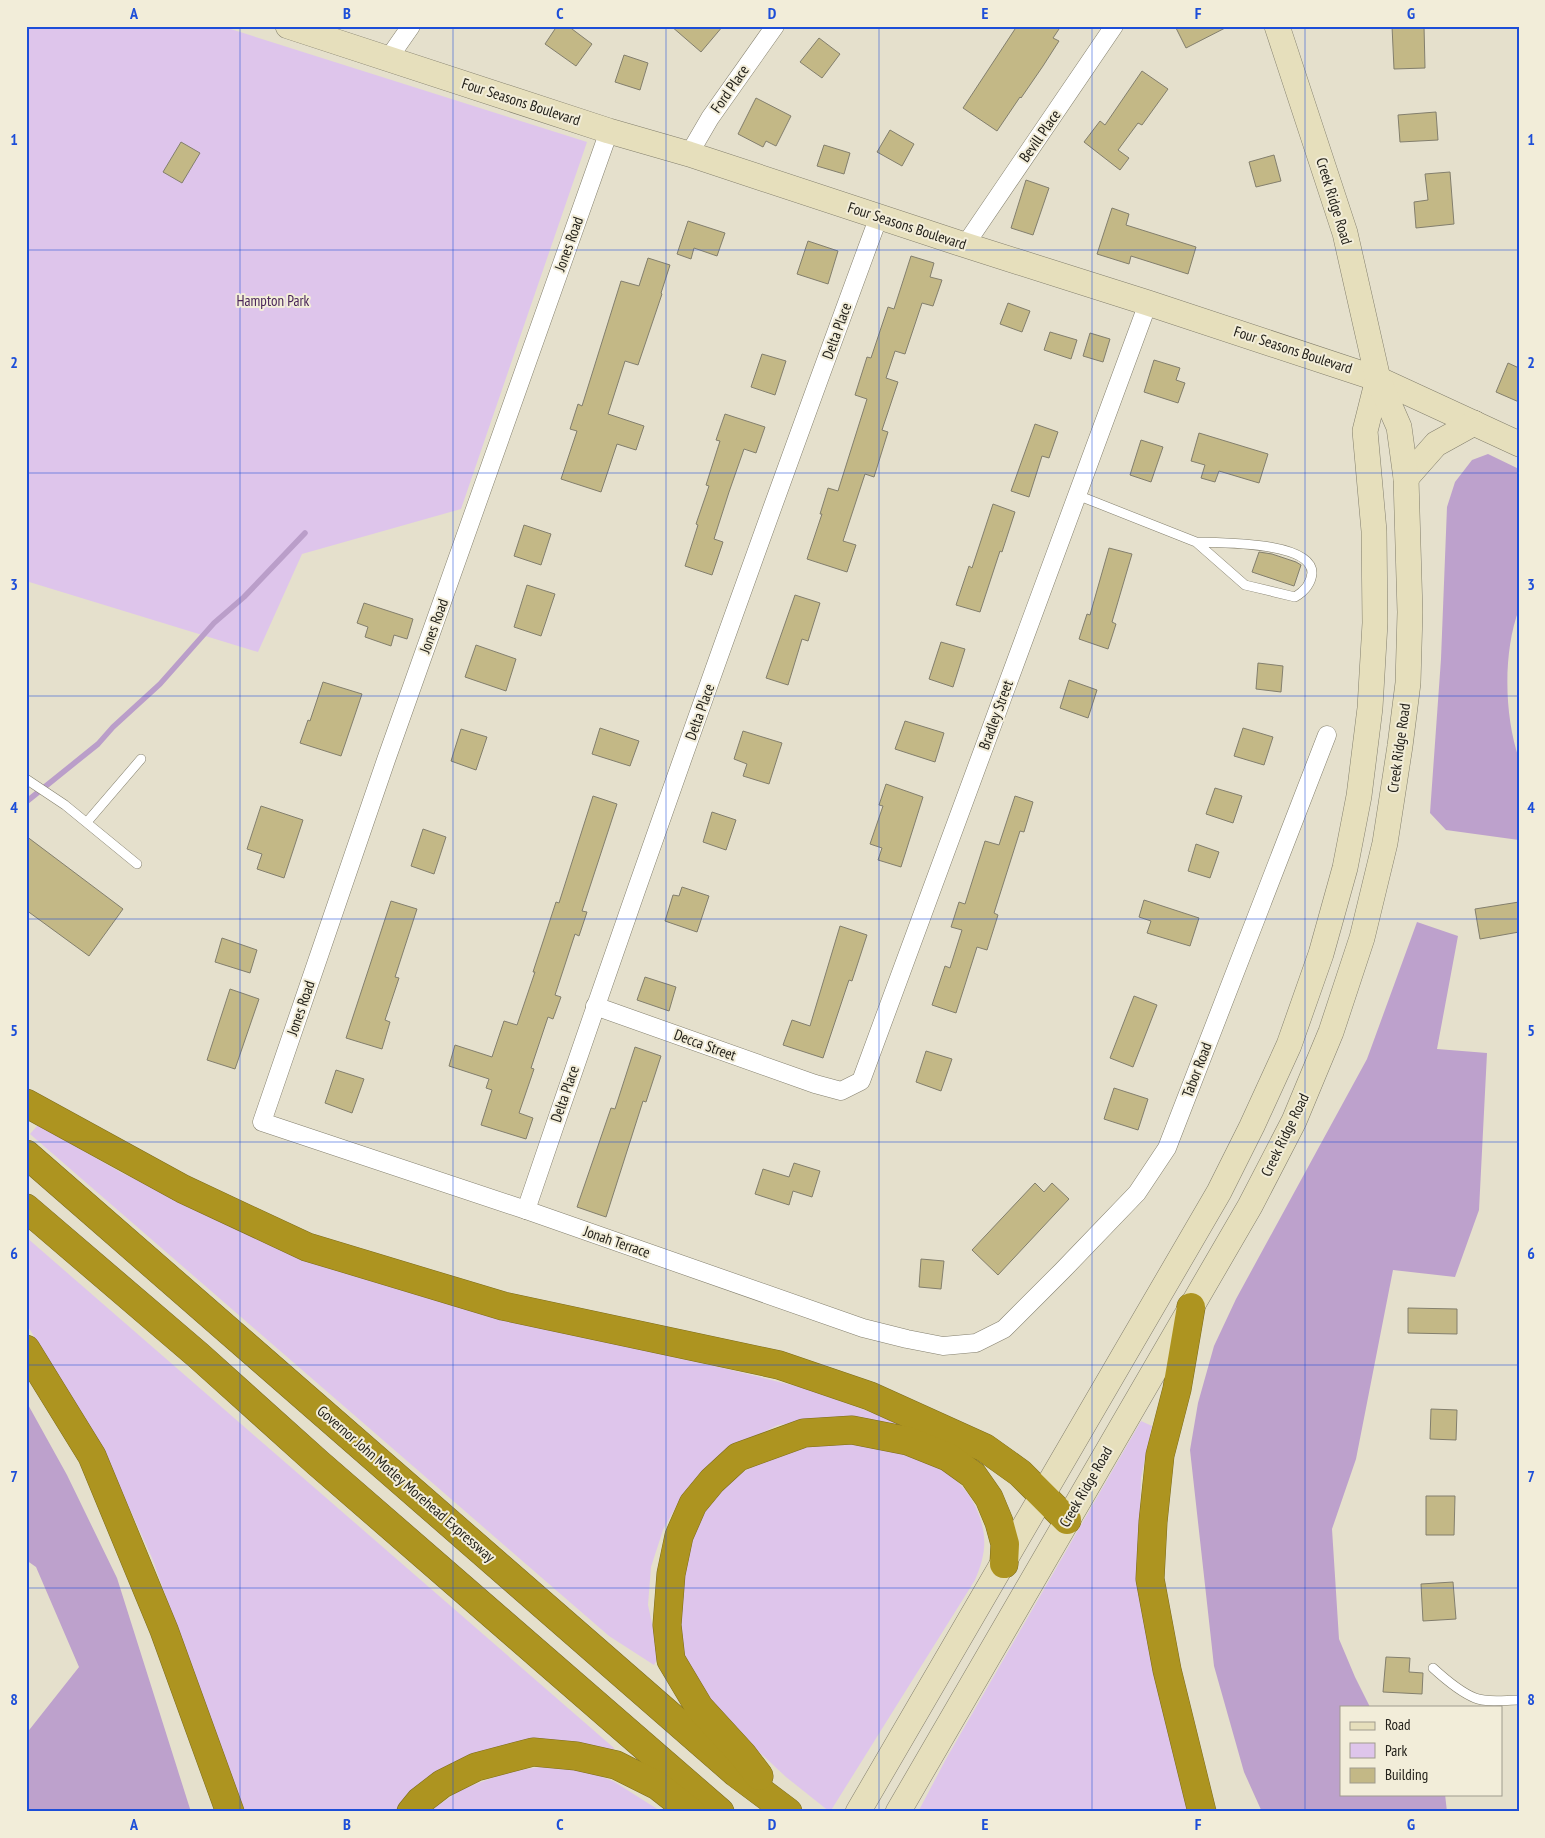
<svg xmlns="http://www.w3.org/2000/svg" width="1545" height="1838" font-family="'PT Sans Narrow',sans-serif">
  <rect width="100%" height="100%" fill="#e5e0cc"/>
  <!-- green -->
  <g fill="#dec5eb">
    <path d="M 26,26 L 221,26 L 587,142 L 461,509 L 302,554 L 258,652 L 26,581 Z"/>
    <path d="M 38,1125 L 122,1173 L 227,1222 L 344,1271 L 485,1315 L 723,1368 L 804,1388 L 865,1410 L 936,1438 L 818,1420 L 778,1425 L 743,1442 L 708,1465 L 682,1496 L 663,1530 L 651,1567 L 648,1605 L 659,1656 L 654,1665 L 609,1636 L 30,1134 Z"/>
    <path d="M 26,1237 L 614,1748 L 611,1755 L 533,1740 L 492,1748 L 452,1766 L 416,1789 L 395,1812 L 243,1812 L 152,1558 L 108,1461 L 26,1323 Z"/>
    <path d="M 1141,1421 L 1152,1426 L 1141,1478 L 1139,1547 L 1193,1812 L 918,1812 L 946,1759 Z"/>
    <path d="M 848,1444 C 897,1450 955,1459 977,1510 C 988,1536 986,1554 975,1580 L 830,1812 L 786,1777 L 723,1718 L 695,1678 L 683,1654 L 677,1624 L 681,1556 L 710,1501 L 738,1475 L 771,1456 L 812,1445 Z"/>
    <path d="M 553,1765 L 594,1774 L 613,1781 L 662,1812 L 429,1812 L 460,1790 L 508,1772 Z"/>
  </g>
  <!-- forest -->
  <g fill="#bda1cc">
    <path d="M 1488,454 L 1519,469 L 1519,609 C 1503,652 1504,715 1519,759 L 1519,840 L 1446,830 L 1430,813 L 1441,659 L 1447,507 L 1455,482 L 1472,460 Z"/>
    <path d="M 1417,922 L 1458,936 L 1437,1049 L 1487,1053 L 1479,1210 L 1455,1277 L 1393,1270 L 1356,1459 L 1332,1529 L 1339,1639 L 1355,1677 L 1370,1707 L 1341,1707 L 1341,1794 L 1445,1794 L 1447,1812 L 1262,1812 L 1244,1772 L 1214,1666 L 1190,1450 L 1198,1403 L 1214,1346 L 1236,1299 L 1367,1059 Z"/>
    <path d="M 26,1401 L 67,1475 L 117,1578 L 191,1812 L 26,1812 L 26,1734 L 79,1667 L 36,1567 L 26,1560 Z"/>
  </g>
  <g fill="none" stroke-linecap="round" stroke-linejoin="round">
    <!-- stream -->
    <path stroke="#ba9ec9" stroke-width="5.5" d="M 26,802 L 98,744 L 113,727 L 160,684 L 214,623 L 244,597 L 305,533"/>
  </g>
  <!-- building -->
  <g fill="#c3b886" stroke="#837f6d">
    <path d="M 557,26 L 568,26 L 592,44 L 576,66 L 545,44 Z"/>
    <path d="M 671,26 L 723,26 L 701,52 Z"/>
    <path d="M 1017,26 L 1061,26 L 1053,38 L 1059,41 L 1043,66 L 1021,98 L 1020,97 L 997,131 L 963,108 Z"/>
    <path d="M 1175,26 L 1229,26 L 1186,48 Z"/>
    <path d="M 1392,26 L 1424,26 L 1425,68 L 1394,69 Z"/>
    <path d="M 819,38 L 840,54 L 822,78 L 800,62 Z"/>
    <path d="M 624,55 L 648,63 L 640,90 L 615,82 Z"/>
    <path d="M 1142,71 L 1168,89 L 1142,125 L 1138,123 L 1118,150 L 1129,158 L 1120,170 L 1084,142 L 1100,121 L 1105,125 Z"/>
    <path d="M 756,98 L 791,116 L 776,146 L 766,141 L 763,147 L 738,134 Z"/>
    <path d="M 1436,112 L 1438,140 L 1400,142 L 1398,115 Z"/>
    <path d="M 890,130 L 914,144 L 902,166 L 877,152 Z"/>
    <path d="M 181,142 L 200,153 L 182,183 L 163,172 Z"/>
    <path d="M 824,145 L 850,153 L 844,174 L 817,166 Z"/>
    <path d="M 1274,155 L 1281,181 L 1256,187 L 1249,162 Z"/>
    <path d="M 1450,172 L 1454,224 L 1416,228 L 1414,202 L 1428,200 L 1425,174 Z"/>
    <path d="M 1026,180 L 1049,188 L 1033,235 L 1011,228 Z"/>
    <path d="M 1112,208 L 1129,214 L 1126,225 L 1196,247 L 1188,274 L 1131,256 L 1129,264 L 1097,254 Z"/>
    <path d="M 688,221 L 725,233 L 717,256 L 694,248 L 691,259 L 677,254 Z"/>
    <path d="M 808,241 L 838,251 L 828,284 L 797,274 Z"/>
    <path d="M 911,256 L 934,263 L 930,277 L 942,280 L 933,306 L 922,303 L 905,354 L 895,351 L 886,378 L 898,382 L 882,430 L 888,432 L 874,477 L 865,474 L 843,541 L 856,545 L 847,572 L 807,559 L 822,514 L 820,514 L 828,488 L 838,491 L 867,399 L 855,395 L 867,357 L 871,358 L 888,307 L 894,309 Z"/>
    <path d="M 648,258 L 670,265 L 661,293 L 662,294 L 638,365 L 625,361 L 608,414 L 644,426 L 636,450 L 617,444 L 601,492 L 561,479 L 577,431 L 570,429 L 578,404 L 582,406 L 621,281 L 639,286 Z"/>
    <path d="M 1008,303 L 1030,311 L 1022,332 L 1000,324 Z"/>
    <path d="M 1050,332 L 1077,340 L 1071,359 L 1044,350 Z"/>
    <path d="M 1090,333 L 1110,339 L 1103,362 L 1083,356 Z"/>
    <path d="M 762,354 L 786,361 L 775,395 L 751,387 Z"/>
    <path d="M 1154,360 L 1180,368 L 1176,380 L 1185,383 L 1178,403 L 1144,392 Z"/>
    <path d="M 1508,363 L 1519,368 L 1519,402 L 1496,392 Z"/>
    <path d="M 725,414 L 765,427 L 756,453 L 744,449 L 729,492 L 714,539 L 723,542 L 712,575 L 685,566 L 698,525 L 696,524 L 709,486 L 706,485 L 720,441 L 716,440 Z"/>
    <path d="M 1035,424 L 1058,432 L 1049,458 L 1042,456 L 1029,497 L 1011,491 Z"/>
    <path d="M 1199,433 L 1268,454 L 1259,483 L 1219,471 L 1215,482 L 1201,478 L 1205,465 L 1191,461 Z"/>
    <path d="M 1141,440 L 1163,447 L 1151,482 L 1130,475 Z"/>
    <path d="M 993,504 L 1015,512 L 1002,552 L 1000,551 L 980,612 L 956,605 L 969,566 L 972,568 Z"/>
    <path d="M 524,525 L 551,534 L 541,565 L 514,556 Z"/>
    <path d="M 1109,548 L 1132,554 L 1112,622 L 1116,624 L 1108,649 L 1079,639 L 1087,614 L 1090,615 Z"/>
    <path d="M 1259,552 L 1272,554 L 1296,562 L 1301,565 L 1294,586 L 1252,572 Z"/>
    <path d="M 527,585 L 555,594 L 541,636 L 514,627 Z"/>
    <path d="M 795,595 L 820,603 L 808,641 L 802,639 L 788,685 L 766,678 Z"/>
    <path d="M 364,603 L 413,619 L 407,639 L 394,635 L 391,646 L 365,637 L 368,627 L 357,623 Z"/>
    <path d="M 941,642 L 965,649 L 953,687 L 929,679 Z"/>
    <path d="M 476,645 L 516,659 L 506,691 L 465,677 Z"/>
    <path d="M 1258,663 L 1283,666 L 1281,692 L 1256,689 Z"/>
    <path d="M 1069,680 L 1097,690 L 1088,718 L 1060,708 Z"/>
    <path d="M 323,682 L 362,694 L 341,756 L 300,743 L 308,720 L 310,721 Z"/>
    <path d="M 905,721 L 944,733 L 935,762 L 895,749 Z"/>
    <path d="M 600,728 L 639,741 L 630,766 L 592,754 Z"/>
    <path d="M 1243,728 L 1273,737 L 1264,765 L 1234,756 Z"/>
    <path d="M 461,729 L 487,737 L 476,770 L 451,761 Z"/>
    <path d="M 743,731 L 782,743 L 769,784 L 743,776 L 747,764 L 734,759 Z"/>
    <path d="M 886,784 L 923,797 L 901,867 L 878,860 L 882,848 L 870,844 L 883,806 L 879,805 Z"/>
    <path d="M 1215,788 L 1242,796 L 1233,823 L 1206,814 Z"/>
    <path d="M 593,796 L 617,804 L 582,911 L 587,912 L 579,936 L 575,934 L 555,995 L 561,997 L 553,1019 L 548,1017 L 531,1068 L 534,1069 L 519,1113 L 533,1118 L 526,1139 L 481,1125 L 492,1090 L 486,1088 L 489,1079 L 449,1066 L 455,1045 L 492,1057 L 504,1021 L 517,1025 L 535,972 L 533,972 L 556,902 L 559,903 Z"/>
    <path d="M 1015,796 L 1033,802 L 1024,832 L 1020,831 L 994,913 L 998,915 L 987,950 L 977,947 L 956,1013 L 932,1005 L 945,966 L 950,968 L 962,930 L 951,927 L 959,902 L 965,904 L 985,841 L 999,845 Z"/>
    <path d="M 261,806 L 303,820 L 284,878 L 257,869 L 262,854 L 247,849 Z"/>
    <path d="M 712,812 L 736,820 L 726,850 L 703,842 Z"/>
    <path d="M 423,829 L 446,837 L 434,874 L 411,866 Z"/>
    <path d="M 26,836 L 123,909 L 89,956 L 26,910 Z"/>
    <path d="M 1196,844 L 1219,852 L 1210,878 L 1188,871 Z"/>
    <path d="M 682,887 L 709,896 L 697,932 L 665,921 L 673,895 L 679,896 Z"/>
    <path d="M 1144,900 L 1199,918 L 1190,946 L 1147,933 L 1151,921 L 1139,917 Z"/>
    <path d="M 391,901 L 417,909 L 395,977 L 399,978 L 385,1020 L 390,1022 L 382,1049 L 346,1038 Z"/>
    <path d="M 1519,902 L 1519,932 L 1480,939 L 1475,909 Z"/>
    <path d="M 840,926 L 867,935 L 852,981 L 849,980 L 823,1058 L 783,1045 L 792,1020 L 810,1026 Z"/>
    <path d="M 222,938 L 257,950 L 250,973 L 215,962 Z"/>
    <path d="M 645,977 L 676,987 L 669,1011 L 637,1000 Z"/>
    <path d="M 230,989 L 259,999 L 235,1069 L 207,1060 Z"/>
    <path d="M 1134,996 L 1157,1005 L 1133,1067 L 1110,1058 Z"/>
    <path d="M 635,1047 L 661,1056 L 646,1102 L 643,1101 L 606,1217 L 577,1207 L 611,1108 L 615,1109 Z"/>
    <path d="M 926,1051 L 952,1059 L 941,1091 L 916,1082 Z"/>
    <path d="M 336,1070 L 364,1079 L 352,1113 L 325,1103 Z"/>
    <path d="M 1114,1088 L 1148,1099 L 1138,1130 L 1104,1119 Z"/>
    <path d="M 794,1163 L 820,1171 L 812,1197 L 793,1191 L 789,1205 L 755,1194 L 763,1169 L 789,1177 Z"/>
    <path d="M 1035,1183 L 1044,1192 L 1052,1183 L 1069,1199 L 998,1275 L 972,1250 Z"/>
    <path d="M 921,1259 L 944,1261 L 941,1289 L 919,1287 Z"/>
    <path d="M 1408,1308 L 1457,1309 L 1457,1334 L 1408,1333 Z"/>
    <path d="M 1431,1409 L 1457,1410 L 1456,1440 L 1430,1439 Z"/>
    <path d="M 1426,1496 L 1455,1496 L 1454,1535 L 1426,1535 Z"/>
    <path d="M 1453,1582 L 1456,1619 L 1423,1621 L 1421,1584 Z"/>
    <path d="M 1386,1657 L 1410,1658 L 1409,1672 L 1423,1673 L 1422,1694 L 1383,1692 Z"/>
  </g>
  <g fill="none" stroke-linecap="round" stroke-linejoin="round">
    <!-- lane casing -->
    <g stroke="#837f6d" stroke-width="10">
      <g id="lane">
        <path d="M 1077,495 L 1196,542 L 1245,585 L 1295,597 C 1305,591 1311,584 1312,573 C 1312,541 1218,543 1196,542"/>
        <path d="M 26,779 L 65,805 L 137,864"/>
        <path d="M 87,822 L 141,759"/>
        <path d="M 1433,1668 C 1445,1679 1460,1692 1475,1698 C 1488,1703 1505,1700 1519,1700"/>
      </g>
    </g>
    <!-- street casing -->
    <g stroke="#837f6d" stroke-width="19">
      <g id="street">
        <path d="M 388,59 L 411,26"/>
        <path d="M 609,131 L 386,760 L 262,1122 L 526,1210 L 863,1328 L 907,1339 L 943,1346 L 976,1343 L 1004,1329 L 1062,1271 L 1137,1193 L 1167,1148 L 1327,735"/>
        <path d="M 689,154 L 710,118 L 775,26"/>
        <path d="M 965,245 L 1114,26"/>
        <path d="M 595,1006 L 815,1084 L 841,1091 L 861,1081 L 1148,303"/>
        <path d="M 526,1210 C 639,877 757,546 879,216"/>
      </g>
    </g>
    <!-- secondary casing -->
    <g stroke="#837f6d" stroke-width="26">
      <g id="secondary">
        <path d="M 288,26 L 609,131 L 689,154 L 965,245 L 1148,303 L 1378,379 L 1519,444"/>
        <path d="M 1406,478 L 1436,444 L 1474,423"/>
        <path d="M 858,1812 L 1219,1192 L 1252,1126 L 1289,1045 L 1321,954 L 1345,868 L 1359,796 L 1370,708 L 1375,623 L 1374,531 L 1365,431 L 1378,379"/>
        <path d="M 898,1812 L 1250,1206 L 1294,1121 L 1331,1032 L 1362,938 L 1385,843 L 1400,746 L 1408,683 L 1410,612 L 1406,478 L 1399,427 L 1378,379 L 1345,233 L 1277,26"/>
      </g>
    </g>
    <!-- highway casing -->
    <g stroke="#7d6c1e" stroke-width="29">
      <g id="highway">
        <path d="M 26,1103 L 183,1189 L 307,1247 L 503,1306 L 779,1365 L 870,1396 L 985,1448 L 1020,1473 L 1067,1520"/>
        <path d="M 26,1154 L 736,1773 L 788,1812"/>
        <path d="M 26,1208 L 199,1356 L 318,1463 L 720,1812"/>
        <path d="M 1191,1307 L 1177,1389 L 1160,1455 L 1153,1522 L 1150,1579 L 1167,1670 L 1202,1812"/>
        <path d="M 26,1349 L 92,1456 L 164,1630 L 230,1812"/>
        <path d="M 759,1776 L 743,1755 L 699,1707 L 671,1660 L 667,1625 L 671,1574 L 679,1536 L 693,1504 L 712,1481 L 738,1457 L 804,1433 L 852,1430 L 908,1441 L 948,1457 L 973,1475 L 989,1498 L 999,1522 L 1005,1544 L 1004,1564"/>
        <path d="M 411,1812 L 420,1801 L 442,1784 L 476,1767 L 533,1752 L 576,1756 L 616,1765 L 658,1786 L 691,1812"/>
      </g>
    </g>
    <!-- lane -->
    <use href="#lane" stroke="#fff" stroke-width="9"/>
    <!-- street -->
    <use href="#street" stroke="#fff" stroke-width="18"/>
    <!-- secondary -->
    <use href="#secondary" stroke="#e6dfbc" stroke-width="25"/>
    <!-- highway -->
    <use href="#highway" stroke="#ad9420" stroke-width="28"/>
  </g>
  <!-- grid -->
  <path fill="none" stroke="#1d4ed8" stroke-width="1" stroke-opacity="0.55" d="M 240,26 L 240,1812M 453,26 L 453,1812M 666,26 L 666,1812M 879,26 L 879,1812M 1092,26 L 1092,1812M 1305,26 L 1305,1812M 26,250 L 1519,250M 26,473 L 1519,473M 26,696 L 1519,696M 26,919 L 1519,919M 26,1142 L 1519,1142M 26,1365 L 1519,1365M 26,1588 L 1519,1588"/>
  <g text-anchor="middle" stroke-width="4" stroke-linejoin="round" paint-order="stroke">
    <!-- street labels -->
    <g font-size="15" fill="#23211a" stroke="#f2edd9">
      <text transform="translate(730 89) rotate(-55)" y="5">Ford Place</text>
      <text transform="translate(521 102) rotate(18)" y="5">Four Seasons Boulevard</text>
      <text transform="translate(1040 136) rotate(-55)" y="5">Bevill Place</text>
      <text transform="translate(1334 201) rotate(73)" y="5">Creek Ridge Road</text>
      <text transform="translate(907 226) rotate(18)" y="5">Four Seasons Boulevard</text>
      <text transform="translate(569 244) rotate(-70)" y="5">Jones Road</text>
      <text transform="translate(837 331) rotate(-70)" y="5">Delta Place</text>
      <text transform="translate(1293 350) rotate(18)" y="5">Four Seasons Boulevard</text>
      <text transform="translate(434 626) rotate(-70)" y="5">Jones Road</text>
      <text transform="translate(700 712) rotate(-70)" y="5">Delta Place</text>
      <text transform="translate(996 715) rotate(-70)" y="5">Bradley Street</text>
      <text transform="translate(1399 748) rotate(-82)" y="5">Creek Ridge Road</text>
      <text transform="translate(301 1008) rotate(-71)" y="5">Jones Road</text>
      <text transform="translate(705 1045) rotate(20)" y="5">Decca Street</text>
      <text transform="translate(1197 1070) rotate(-69)" y="5">Tabor Road</text>
      <text transform="translate(565 1094) rotate(-71)" y="5">Delta Place</text>
      <text transform="translate(1285 1135) rotate(-64)" y="5">Creek Ridge Road</text>
      <text transform="translate(617 1242) rotate(19)" y="5">Jonah Terrace</text>
      <text transform="translate(406 1484) rotate(41)" y="5">Governor John Motley Morehead Expressway</text>
      <text transform="translate(1086 1487) rotate(-60)" y="5">Creek Ridge Road</text>
    </g>
    <!-- park labels -->
    <g font-size="15" fill="#492559" stroke="#f2edd9">
      <text x="273" y="306">Hampton Park</text>
    </g>
  </g>
  <!-- border -->
  <rect width="1545" height="1838" fill="none" stroke="#f2edd9" stroke-width="55"/>
  <!-- legend -->
  <rect x="1340" y="1706" width="162" height="90" fill="#f2edd9" stroke="#9f9b8d"/>
  <rect x="1350" y="1722" width="25" height="8" fill="#e6dfbc" stroke="#9f9b8d"/>
  <text x="1385" y="1730" font-size="15" fill="#23211a">Road</text>
  <rect x="1350" y="1743" width="25" height="15" fill="#dec5eb" stroke="#9f9b8d"/>
  <text x="1385" y="1756" font-size="15" fill="#23211a">Park</text>
  <rect x="1350" y="1768" width="25" height="15" fill="#c3b886" stroke="#9f9b8d"/>
  <text x="1385" y="1780" font-size="15" fill="#23211a">Building</text>
  <rect x="28" y="28" width="1490" height="1782" fill="none" stroke="#1d4ed8" stroke-width="2"/>
  <g font-size="16" text-anchor="middle" font-weight="bold" fill="#1d4ed8">
    <text x="134" y="19">A</text>
    <text x="347" y="19">B</text>
    <text x="560" y="19">C</text>
    <text x="772" y="19">D</text>
    <text x="985" y="19">E</text>
    <text x="1198" y="19">F</text>
    <text x="1411" y="19">G</text>
    <text x="14" y="145">1</text>
    <text x="1531" y="145">1</text>
    <text x="14" y="368">2</text>
    <text x="1531" y="368">2</text>
    <text x="14" y="590">3</text>
    <text x="1531" y="590">3</text>
    <text x="14" y="813">4</text>
    <text x="1531" y="813">4</text>
    <text x="14" y="1036">5</text>
    <text x="1531" y="1036">5</text>
    <text x="14" y="1259">6</text>
    <text x="1531" y="1259">6</text>
    <text x="14" y="1482">7</text>
    <text x="1531" y="1482">7</text>
    <text x="14" y="1705">8</text>
    <text x="1531" y="1705">8</text>
    <text x="134" y="1830">A</text>
    <text x="347" y="1830">B</text>
    <text x="560" y="1830">C</text>
    <text x="772" y="1830">D</text>
    <text x="985" y="1830">E</text>
    <text x="1198" y="1830">F</text>
    <text x="1411" y="1830">G</text>
  </g>
</svg>
